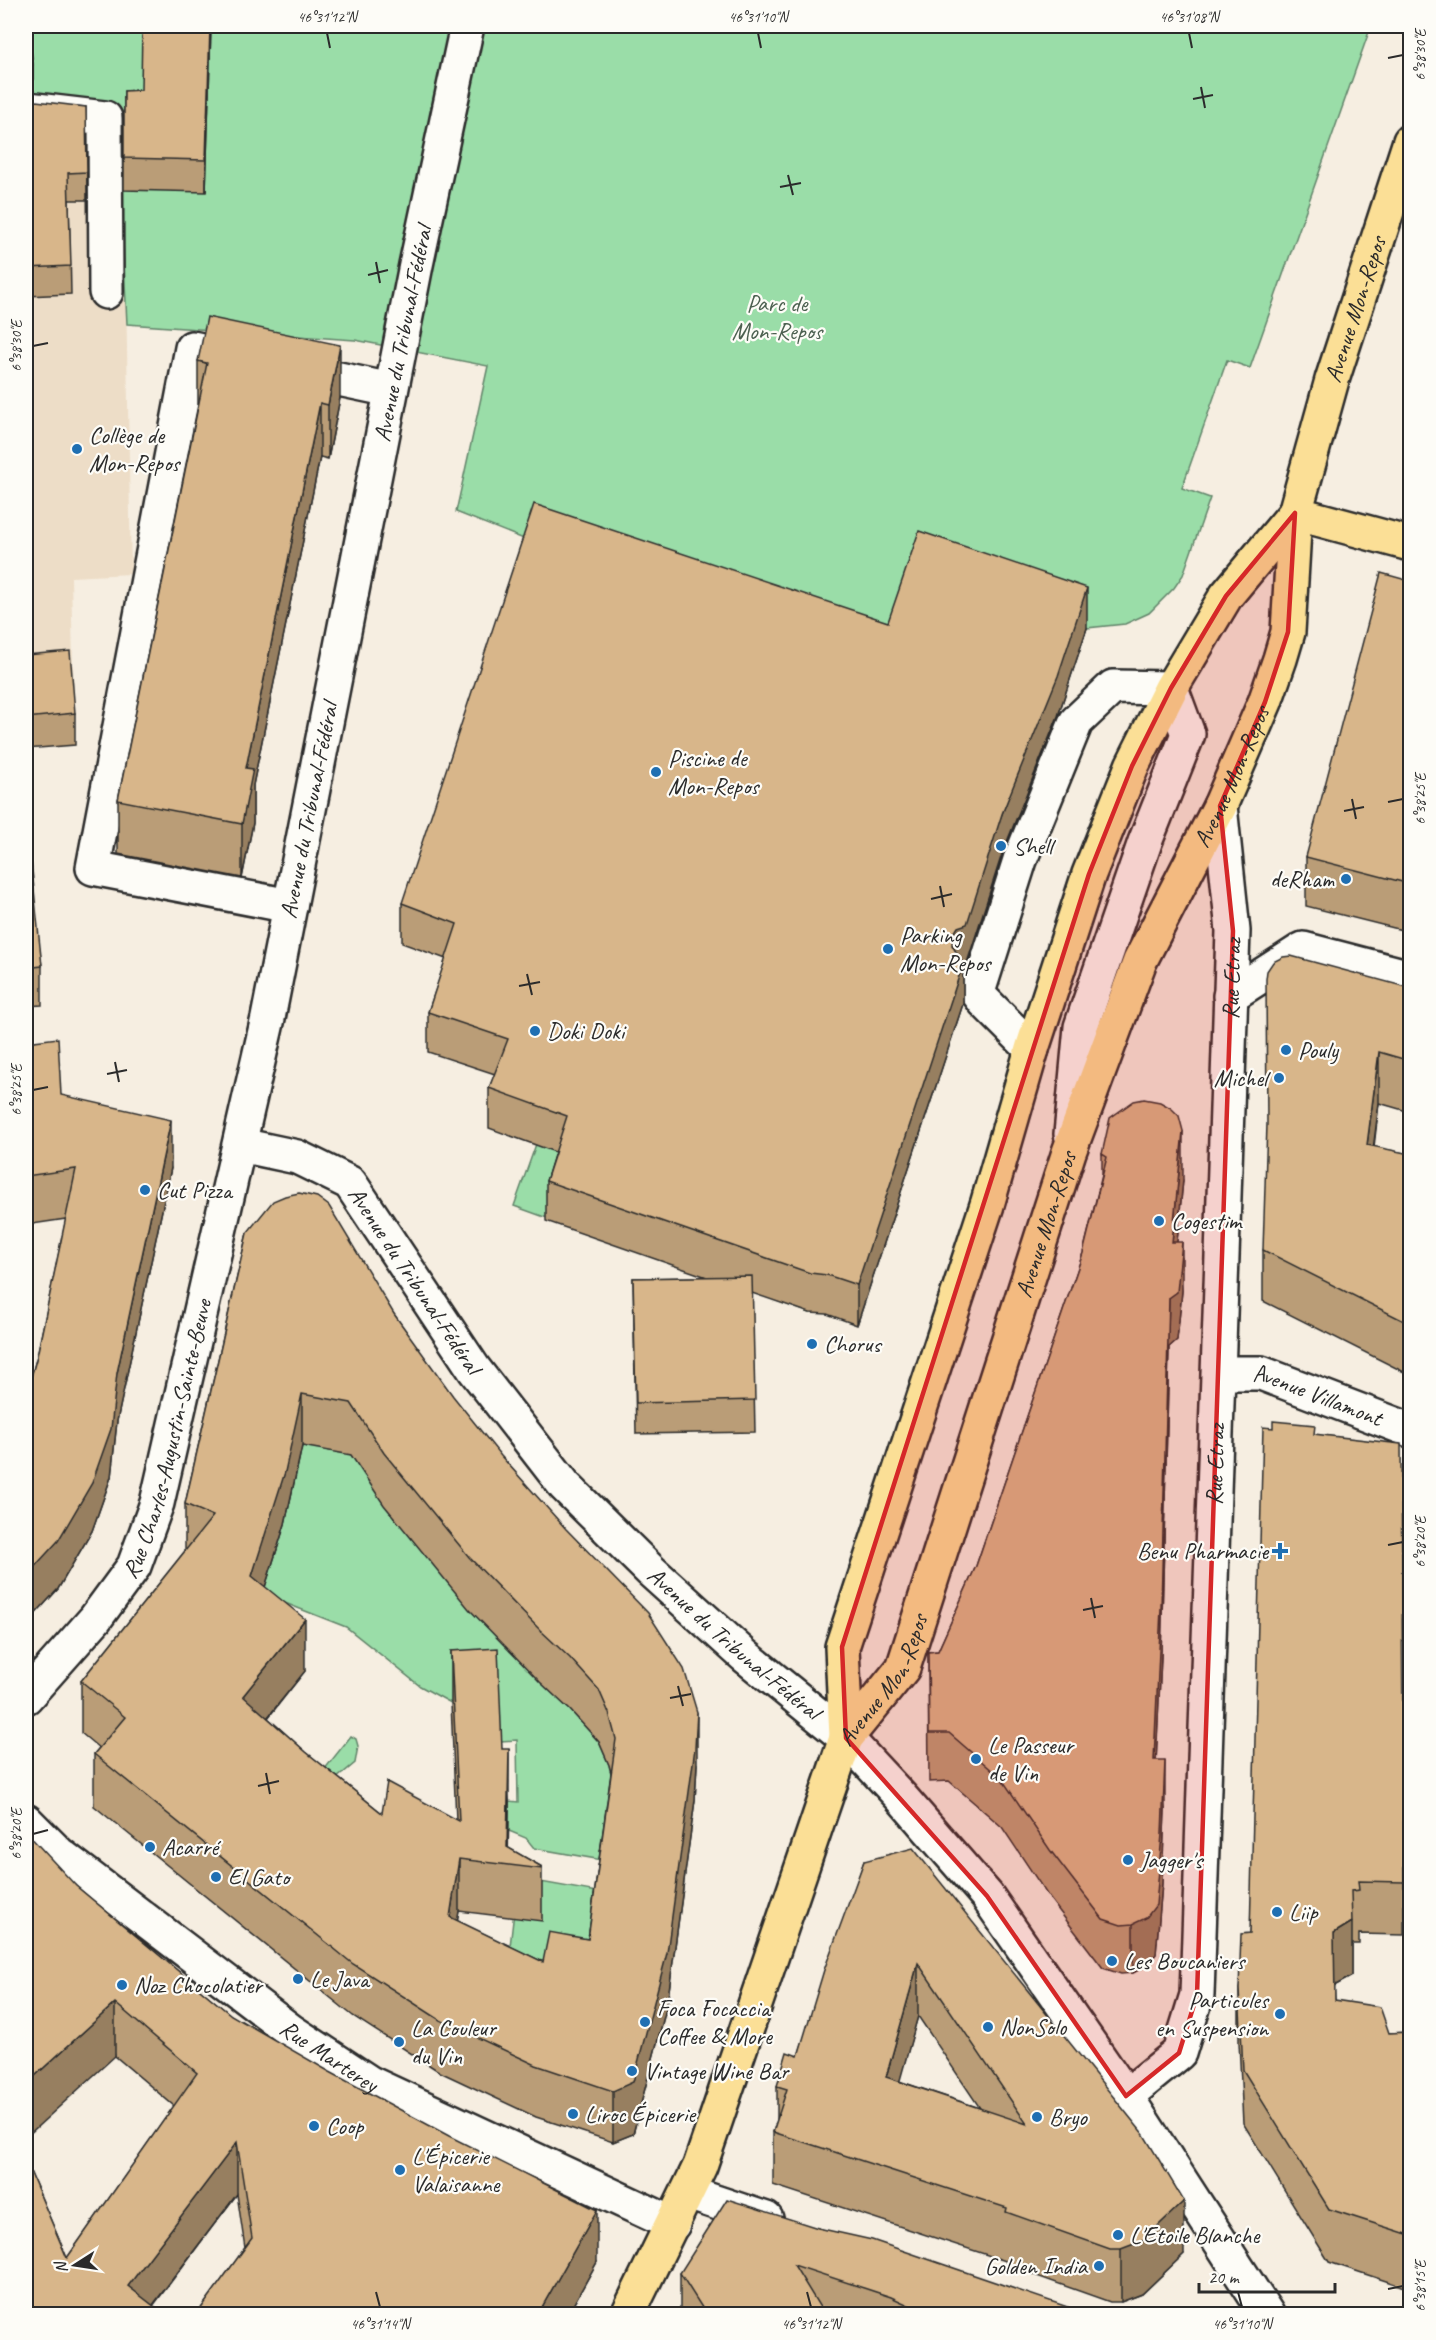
<svg xmlns="http://www.w3.org/2000/svg" width="1436" height="2340" font-family="Caveat,sans-serif">
  <rect width="100%" height="100%" fill="#f6eee1"/>
  <filter id="ink" filterUnits="userSpaceOnUse"><feTurbulence type="fractalNoise" baseFrequency=".0167" numOctaves="2"/><feDisplacementMap in="SourceGraphic" scale="12" xChannelSelector="R" yChannelSelector="G"/><feConvolveMatrix kernelMatrix="1 2 1 2 8 2 1 2 1" color-interpolation-filters="sRGB"/></filter>
  <g filter="url(#ink)">
    <!-- built -->
    <path fill="#edddc7" d="M 121,198 L 126,291 L 131,574 L 71,577 L 75,745 L 26,749 L 26,203 Z"/>
    <!-- green -->
    <g fill="#9adda8" stroke="#62846a" stroke-width="1.5">
      <path d="M 26,26 L 1371,26 L 1250,368 L 1227,360 L 1182,488 L 1210,498 L 1183,575 L 1174,588 L 1149,613 L 1125,624 L 1087,628 L 810,1313 L 514,1206 L 604,953 L 534,543 L 456,512 L 488,366 L 355,340 L 127,324 L 121,198 L 92,124 L 31,127 L 33,87 Z"/>
      <path d="M 309,1398 L 357,1463 L 540,1682 L 570,1710 L 599,1742 L 609,1765 L 616,1791 L 608,1861 L 534,1848 L 526,1838 L 509,1831 L 509,1801 L 518,1802 L 517,1740 L 500,1741 L 451,1703 L 420,1686 L 346,1627 L 262,1594 Z"/>
      <path d="M 351,1736 L 356,1739 L 358,1746 L 355,1763 L 306,1804 L 301,1799 Z"/>
      <path d="M 518,1878 L 603,1893 L 588,1988 L 547,1962 L 509,1955 Z"/>
    </g>
    <g fill="none" stroke-linecap="round" stroke-linejoin="round">
      <!-- minor casing -->
      <g stroke="#2b2b2b" stroke-width="38">
        <g id="minor">
          <path d="M 26,113 L 28,109 L 105,118 L 106,292"/>
          <path d="M 245,359 L 192,348 L 93,868 L 290,906"/>
          <path d="M 296,370 L 391,390"/>
          <path d="M 970,982 L 984,1001 L 1032,1049"/>
          <path d="M 978,992 L 1020,860 L 1076,722 L 1113,687 L 1171,688 L 1188,734 L 1145,842 L 1081,1027 L 1071,1134"/>
          <path d="M 1230,996 L 1303,949 L 1410,977"/>
          <path id="s1" d="M 240,1145 L 297,1157 L 350,1183 L 474,1369 L 565,1486 L 651,1571 L 745,1656 L 846,1738 L 901,1797 L 987,1896 L 1126,2096 L 1267,2314"/>
          <path id="s2" d="M 1219,1373 L 1261,1373 L 1410,1430"/>
          <path id="s3" d="M 26,1697 L 95,1619 L 134,1566 L 157,1503 L 268,1018 L 416,265 L 467,26"/>
          <path id="s4" d="M 26,1821 L 58,1853 L 291,2031 L 370,2083 L 673,2224"/>
          <path id="s5" d="M 1126,2096 L 1179,2053 L 1197,1995 L 1233,931 L 1220,806"/>
          <path d="M 688,2193 L 766,2219"/>
        </g>
      </g>
      <!-- major casing -->
      <g stroke="#2b2b2b" stroke-width="38">
        <g id="major">
          <path d="M 1295,513 L 1410,544"/>
          <path d="M 846,1738 L 842,1647 L 987,1205 L 1032,1049 L 1089,874 L 1132,766 L 1171,688 L 1226,596 L 1295,513"/>
          <path id="s6" d="M 628,2314 L 700,2166 L 846,1738 L 903,1668 L 1069,1152 L 1140,961 L 1220,806 L 1265,702 L 1280,659 L 1288,632 L 1295,513 L 1332,380 L 1410,141"/>
        </g>
      </g>
      <!-- minor -->
      <use href="#minor" stroke="#fdfcf7" stroke-width="33"/>
      <!-- major -->
      <use href="#major" stroke="#fbdf96" stroke-width="33"/>
    </g>
    <!-- wall -->
    <g fill="#ba9d77" stroke="#2b2b2b" stroke-width="1.5" fill-rule="evenodd">
      <path d="M 26,26 L 33,65 L 33,87 L 26,88 Z"/>
      <path d="M 211,26 L 206,192 L 124,190 L 124,91 L 141,90 Z"/>
      <path d="M 31,103 L 86,107 L 87,200 L 69,200 L 71,294 L 26,296 L 26,148 L 32,148 Z"/>
      <path d="M 198,361 L 340,398 L 328,459 L 320,457 L 253,785 L 253,823 L 242,878 L 118,854 L 118,800 L 198,405 Z"/>
      <path d="M 1410,581 L 1410,932 L 1306,906 L 1306,857 Z"/>
      <path d="M 888,622 L 1087,628 L 1058,716 L 1002,854 L 967,963 L 963,965 L 963,1004 L 857,1325 L 827,1314 L 810,1313 L 752,1293 L 755,1432 L 636,1434 L 633,1278 L 707,1277 L 546,1221 L 546,1181 L 555,1152 L 489,1128 L 489,1088 L 495,1074 L 428,1052 L 428,1012 L 446,959 L 402,943 L 402,903 Z"/>
      <path d="M 26,655 L 75,713 L 75,745 L 26,749 Z"/>
      <path d="M 26,852 L 42,966 L 42,1005 L 26,1006 Z"/>
      <path d="M 1410,988 L 1410,1112 L 1379,1103 L 1374,1147 L 1410,1154 L 1410,1375 L 1263,1301 L 1263,1250 Z"/>
      <path d="M 26,1042 L 61,1095 L 171,1168 L 117,1421 L 111,1477 L 92,1531 L 58,1589 L 26,1624 L 26,1395 L 37,1356 L 66,1219 L 26,1225 Z"/>
      <path d="M 1102,1154 L 1183,1180 L 1177,1242 L 1182,1291 L 1177,1340 L 1169,1347 L 1161,1656 L 1156,1760 L 1165,1809 L 1162,1883 L 1156,1954 L 1146,1966 L 1133,1973 L 1121,1974 L 1103,1968 L 1050,1899 L 1002,1827 L 949,1781 L 929,1782 L 928,1652 L 938,1651 L 976,1566 L 1083,1253 L 1102,1175 Z"/>
      <path d="M 247,1233 L 394,1314 L 697,1764 L 695,1800 L 667,2005 L 633,2134 L 613,2142 L 536,2117 L 440,2072 L 353,2016 L 94,1806 L 94,1754 L 99,1748 L 81,1733 L 81,1681 L 185,1551 L 185,1504 ZM 302,1446 L 351,1455 L 384,1505 L 469,1609 L 540,1682 L 570,1710 L 599,1742 L 609,1765 L 611,1773 L 588,1939 L 543,1962 L 457,1921 L 459,1911 L 542,1921 L 542,1867 L 508,1848 L 509,1801 L 502,1749 L 451,1651 L 451,1703 L 456,1820 L 382,1813 L 306,1752 L 268,1718 L 305,1671 L 265,1587 L 285,1524 Z"/>
      <path d="M 1315,1434 L 1404,1882 L 1404,1935 L 1359,1934 L 1359,1944 L 1352,1944 L 1352,1976 L 1334,1986 L 1335,2000 L 1389,2033 L 1410,2032 L 1410,2289 L 1329,2262 L 1243,2123 L 1239,2042 L 1239,1989 L 1250,1933 Z"/>
      <path d="M 864,1861 L 1184,2254 L 1142,2294 L 1121,2302 L 1110,2302 L 1006,2265 L 1006,2261 L 773,2185 L 773,2132 L 777,2120 L 777,2086 L 798,2056 ZM 918,2016 L 980,2108 L 899,2081 Z"/>
      <path d="M 76,1886 L 231,2015 L 597,2262 L 568,2314 L 197,2314 L 245,2248 L 237,2194 L 153,2306 L 164,2314 L 26,2314 L 26,2162 L 67,2258 L 174,2106 L 115,2056 Z"/>
      <path d="M 818,2228 L 1088,2314 L 680,2314 L 680,2273 Z"/>
    </g>
    <!-- shaded-wall -->
    <g fill="#977f61" stroke="#2b2b2b" stroke-width="1.5">
      <path d="M 210,26 L 211,26 L 206,192 L 206,160 Z"/>
      <path d="M 340,345 L 340,398 L 328,459 L 328,405 Z"/>
      <path d="M 320,403 L 320,457 L 253,785 L 253,823 L 242,878 L 242,824 L 246,768 Z"/>
      <path d="M 1087,588 L 1087,628 L 1058,716 L 1002,854 L 967,963 L 963,965 L 963,1004 L 857,1325 L 857,1285 L 953,935 L 1002,814 Z"/>
      <path d="M 1379,1052 L 1379,1103 L 1367,1196 L 1367,1145 Z"/>
      <path d="M 171,1120 L 171,1168 L 117,1421 L 111,1477 L 92,1531 L 58,1589 L 26,1624 L 26,1576 L 117,1373 Z"/>
      <path d="M 1183,1131 L 1183,1180 L 1172,1291 L 1172,1242 Z"/>
      <path d="M 1182,1242 L 1182,1291 L 1177,1340 L 1169,1347 L 1161,1656 L 1154,1808 L 1154,1760 L 1169,1298 Z"/>
      <path d="M 302,1394 L 302,1446 L 285,1524 L 252,1628 L 252,1576 Z"/>
      <path d="M 305,1619 L 305,1671 L 243,1748 L 243,1696 Z"/>
      <path d="M 697,1712 L 697,1764 L 695,1800 L 667,2005 L 633,2134 L 613,2142 L 613,2091 Z"/>
      <path d="M 509,1749 L 509,1801 L 508,1865 L 507,1847 Z"/>
      <path d="M 1165,1760 L 1165,1809 L 1162,1883 L 1156,1954 L 1146,1966 L 1133,1973 L 1133,1924 Z"/>
      <path d="M 459,1859 L 459,1911 L 450,1969 L 450,1917 Z"/>
      <path d="M 1352,1922 L 1352,1976 L 1334,1986 L 1334,1933 Z"/>
      <path d="M 918,1963 L 918,2016 L 886,2130 L 886,2077 Z"/>
      <path d="M 115,2003 L 115,2056 L 26,2137 L 26,2084 Z"/>
      <path d="M 237,2142 L 237,2194 L 146,2314 L 128,2286 Z"/>
      <path d="M 1184,2201 L 1184,2254 L 1142,2294 L 1121,2302 L 1121,2249 Z"/>
      <path d="M 597,2210 L 597,2262 L 568,2314 L 538,2314 Z"/>
    </g>
    <!-- building -->
    <g fill="#d8b68a" stroke="#2b2b2b" stroke-width="1.5" fill-rule="evenodd">
      <path d="M 26,26 L 28,26 L 33,65 L 26,66 Z"/>
      <path d="M 142,26 L 210,26 L 206,160 L 124,158 L 124,91 L 141,90 Z"/>
      <path d="M 36,101 L 86,107 L 87,172 L 68,173 L 71,266 L 26,268 L 26,148 L 33,148 L 31,103 Z"/>
      <path d="M 207,317 L 340,345 L 328,405 L 320,403 L 246,768 L 253,769 L 242,824 L 118,800 L 207,363 L 198,361 Z"/>
      <path d="M 534,504 L 888,622 L 919,531 L 1087,588 L 1058,676 L 1002,814 L 967,924 L 958,927 L 953,935 L 952,945 L 963,964 L 857,1285 L 827,1275 L 810,1273 L 546,1181 L 567,1116 L 489,1088 L 508,1039 L 428,1012 L 457,924 L 402,903 Z"/>
      <path d="M 1381,573 L 1410,581 L 1410,884 L 1306,857 Z"/>
      <path d="M 70,651 L 75,713 L 26,718 L 26,655 Z"/>
      <path d="M 30,851 L 42,966 L 26,968 L 26,852 Z"/>
      <path d="M 1291,956 L 1410,988 L 1410,1061 L 1379,1052 L 1367,1145 L 1410,1154 L 1410,1324 L 1263,1250 L 1267,1124 L 1266,979 L 1267,971 L 1273,962 L 1283,957 Z"/>
      <path d="M 58,1038 L 61,1095 L 171,1120 L 117,1373 L 111,1429 L 92,1483 L 58,1541 L 26,1576 L 26,1395 L 37,1356 L 76,1169 L 26,1176 L 26,1042 Z"/>
      <path d="M 1144,1099 L 1160,1102 L 1171,1108 L 1179,1116 L 1183,1131 L 1172,1242 L 1182,1242 L 1177,1292 L 1169,1298 L 1161,1608 L 1154,1760 L 1165,1760 L 1162,1834 L 1156,1905 L 1146,1918 L 1133,1924 L 1121,1925 L 1103,1919 L 1050,1850 L 1002,1779 L 949,1733 L 929,1733 L 928,1652 L 938,1651 L 976,1566 L 1008,1472 L 1083,1253 L 1107,1157 L 1102,1154 L 1110,1118 L 1134,1101 Z"/>
      <path d="M 299,1193 L 317,1197 L 329,1206 L 394,1314 L 453,1396 L 501,1456 L 566,1529 L 648,1613 L 684,1669 L 697,1712 L 695,1748 L 667,1953 L 633,2082 L 613,2091 L 536,2065 L 440,2020 L 353,1964 L 94,1754 L 125,1717 L 81,1681 L 213,1516 L 185,1504 L 247,1233 L 273,1201 L 285,1196 ZM 302,1394 L 351,1403 L 384,1453 L 469,1557 L 540,1630 L 570,1658 L 599,1690 L 609,1713 L 616,1739 L 588,1939 L 549,1932 L 543,1962 L 450,1917 L 459,1859 L 542,1869 L 542,1867 L 507,1847 L 509,1749 L 502,1749 L 498,1648 L 451,1651 L 459,1821 L 387,1782 L 382,1813 L 306,1752 L 243,1696 L 305,1619 L 252,1576 L 285,1472 Z"/>
      <path d="M 752,1276 L 755,1400 L 636,1403 L 633,1278 Z"/>
      <path d="M 1273,1421 L 1315,1425 L 1314,1434 L 1401,1444 L 1404,1882 L 1358,1881 L 1359,1890 L 1351,1891 L 1352,1922 L 1334,1933 L 1335,2000 L 1380,2007 L 1389,2033 L 1410,2032 L 1410,2235 L 1329,2209 L 1243,2070 L 1239,1989 L 1241,1934 L 1250,1933 L 1263,1427 L 1273,1428 Z"/>
      <path d="M 26,1832 L 76,1886 L 231,2015 L 330,2072 L 449,2136 L 597,2210 L 538,2314 L 197,2314 L 252,2238 L 237,2142 L 128,2286 L 164,2314 L 29,2314 L 26,2311 L 26,2162 L 67,2258 L 197,2073 L 115,2003 L 26,2084 Z"/>
      <path d="M 913,1848 L 1144,2135 L 1184,2201 L 1142,2241 L 1121,2249 L 1110,2249 L 1006,2212 L 1007,2208 L 773,2132 L 787,2089 L 777,2086 L 787,2052 L 798,2056 L 824,1970 L 864,1861 ZM 918,1963 L 1027,2124 L 886,2077 Z"/>
      <path d="M 727,2199 L 818,2228 L 872,2240 L 1088,2314 L 928,2314 L 891,2297 L 794,2265 L 824,2314 L 706,2314 L 680,2273 Z"/>
    </g>
  </g>
  <!-- marked area -->
  <path fill="#d62828" fill-opacity="0.2" stroke="#d62828" stroke-width="4.5" stroke-linejoin="round" d="M 1295,513 L 1288,632 L 1265,702 L 1220,806 L 1233,931 L 1197,1995 L 1179,2053 L 1126,2096 L 987,1896 L 846,1738 L 842,1647 L 1089,874 L 1132,766 L 1171,688 L 1226,596 Z"/>
  <!-- ticks -->
  <path fill="none" stroke="#2b2b2b" stroke-width="2" d="M 327,33 L 330,48M 758,33 L 761,48M 1189,33 L 1192,48M 1388,58 L 1403,55M 1201,87 L 1205,108M 1193,99 L 1213,95M 788,175 L 793,195M 780,187 L 801,183M 376,262 L 380,283M 368,275 L 388,270M 33,346 L 48,343M 1352,799 L 1356,819M 1388,802 L 1403,799M 1344,811 L 1364,807M 940,886 L 944,907M 931,899 L 952,894M 527,974 L 532,995M 519,986 L 540,982M 115,1062 L 119,1082M 107,1074 L 127,1070M 33,1090 L 48,1087M 1388,1545 L 1403,1542M 1091,1598 L 1095,1618M 1083,1610 L 1103,1606M 678,1686 L 683,1706M 670,1698 L 691,1694M 266,1773 L 270,1794M 258,1786 L 279,1781M 33,1834 L 48,1830M 1388,2289 L 1403,2286M 376,2292 L 380,2307M 807,2292 L 811,2307M 1238,2292 L 1242,2307"/>
  <!-- markers -->
  <g fill="#1f6fb2" stroke="#fdfcf7" stroke-width="2">
    <circle cx="77" cy="449" r="6"/>
    <circle cx="656" cy="772" r="6"/>
    <circle cx="1001" cy="846" r="6"/>
    <circle cx="1346" cy="879" r="6"/>
    <circle cx="888" cy="949" r="6"/>
    <circle cx="535" cy="1031" r="6"/>
    <circle cx="1286" cy="1050" r="6"/>
    <circle cx="1279" cy="1078" r="6"/>
    <circle cx="145" cy="1190" r="6"/>
    <circle cx="1159" cy="1221" r="6"/>
    <circle cx="812" cy="1344" r="6"/>
    <path d="M1277 1542h6v6h6v6h-6v6h-6v-6h-6v-6h6z"/>
    <circle cx="976" cy="1759" r="6"/>
    <circle cx="150" cy="1847" r="6"/>
    <circle cx="1128" cy="1860" r="6"/>
    <circle cx="216" cy="1877" r="6"/>
    <circle cx="1277" cy="1912" r="6"/>
    <circle cx="1112" cy="1961" r="6"/>
    <circle cx="298" cy="1979" r="6"/>
    <circle cx="122" cy="1985" r="6"/>
    <circle cx="1280" cy="2014" r="6"/>
    <circle cx="645" cy="2022" r="6"/>
    <circle cx="988" cy="2027" r="6"/>
    <circle cx="399" cy="2042" r="6"/>
    <circle cx="632" cy="2071" r="6"/>
    <circle cx="573" cy="2114" r="6"/>
    <circle cx="1037" cy="2117" r="6"/>
    <circle cx="314" cy="2126" r="6"/>
    <circle cx="400" cy="2170" r="6"/>
    <circle cx="1118" cy="2235" r="6"/>
    <circle cx="1099" cy="2266" r="6"/>
  </g>
  <g text-anchor="middle" stroke-width="4.5" stroke-linejoin="round" paint-order="stroke">
    <!-- park labels -->
    <g font-size="24" fill="#4c6050" stroke="#fdfcf7">
      <text x="777" y="311">Parc de<tspan x="777" dy="28">Mon-Repos</tspan></text>
    </g>
    <!-- street labels -->
    <g font-size="24" fill="#2b2b2b" stroke="#fdfcf7">
      <text dy="8" stroke="none"><textPath href="#s6" startOffset="2146">Avenue Mon-Repos</textPath></text>
      <text dy="8" stroke="none"><textPath href="#s3" startOffset="1432">Avenue du Tribunal-Fédéral</textPath></text>
      <text dy="8" stroke="none"><textPath href="#s6" startOffset="1659">Avenue Mon-Repos</textPath></text>
      <text dy="8" stroke="none"><textPath href="#s3" startOffset="946">Avenue du Tribunal-Fédéral</textPath></text>
      <text dy="8" stroke="none"><textPath href="#s5" startOffset="1146">Rue Etraz</textPath></text>
      <text dy="8" stroke="none"><textPath href="#s6" startOffset="1173">Avenue Mon-Repos</textPath></text>
      <text dy="8" stroke="none"><textPath href="#s1" startOffset="234">Avenue du Tribunal-Fédéral</textPath></text>
      <text dy="8" stroke="none"><textPath href="#s2" startOffset="102">Avenue Villamont</textPath></text>
      <text dy="8" stroke="none"><textPath href="#s3" startOffset="302">Rue Charles-Augustin-Sainte-Beuve</textPath></text>
      <text dy="8" stroke="none"><textPath href="#s5" startOffset="660">Rue Etraz</textPath></text>
      <text dy="8" stroke="none"><textPath href="#s1" startOffset="720">Avenue du Tribunal-Fédéral</textPath></text>
      <text dy="8" stroke="none"><textPath href="#s6" startOffset="687">Avenue Mon-Repos</textPath></text>
      <text dy="8" stroke="none"><textPath href="#s4" startOffset="384">Rue Marterey</textPath></text>
    </g>
    <!-- poi labels -->
    <g font-size="24" fill="#2b2b2b" stroke="#fdfcf7" text-anchor="start">
      <text x="89" y="443">Collège de<tspan x="89" dy="28">Mon-Repos</tspan></text>
      <text x="668" y="766">Piscine de<tspan x="668" dy="28">Mon-Repos</tspan></text>
      <text x="1013" y="854">Shell</text>
      <text x="1334" y="887" text-anchor="end">deRham</text>
      <text x="900" y="943">Parking<tspan x="900" dy="28">Mon-Repos</tspan></text>
      <text x="547" y="1039">Doki Doki</text>
      <text x="1298" y="1058">Pouly</text>
      <text x="1267" y="1086" text-anchor="end">Michel</text>
      <text x="157" y="1198">Cut Pizza</text>
      <text x="1171" y="1229">Cogestim</text>
      <text x="824" y="1352">Chorus</text>
      <text x="1268" y="1559" text-anchor="end">Benu Pharmacie</text>
      <text x="988" y="1753">Le Passeur<tspan x="988" dy="28">de Vin</tspan></text>
      <text x="162" y="1855">Acarré</text>
      <text x="1140" y="1868">Jagger's</text>
      <text x="228" y="1885">El Gato</text>
      <text x="1289" y="1920">Liip</text>
      <text x="1124" y="1969">Les Boucaniers</text>
      <text x="310" y="1987">Le Java</text>
      <text x="134" y="1993">Noz Chocolatier</text>
      <text x="1268" y="2008" text-anchor="end">Particules<tspan x="1268" dy="28">en Suspension</tspan></text>
      <text x="657" y="2016">Foca Focaccia<tspan x="657" dy="28">Coffee &amp; More</tspan></text>
      <text x="1000" y="2035">NonSolo</text>
      <text x="411" y="2036">La Couleur<tspan x="411" dy="28">du Vin</tspan></text>
      <text x="644" y="2079">Vintage Wine Bar</text>
      <text x="585" y="2122">Liroc Épicerie</text>
      <text x="1049" y="2125">Bryo</text>
      <text x="326" y="2134">Coop</text>
      <text x="412" y="2164">L'Épicerie<tspan x="412" dy="28">Valaisanne</tspan></text>
      <text x="1130" y="2243">L'Etoile Blanche</text>
      <text x="1087" y="2274" text-anchor="end">Golden India</text>
    </g>
  </g>
  <!-- margin -->
  <rect width="1436" height="2340" fill="none" stroke="#fdfcf7" stroke-width="66"/>
  <!-- north arrow -->
  <g transform="translate(75 2265) rotate(258)" stroke="#fdfcf7" stroke-width="4.5" paint-order="stroke">
  <path d="M0-4.5L10 22L0 15L-10 22Z" fill="#2b2b2b"/>
  <text y="-9" font-size="16" font-weight="bold" text-anchor="middle" fill="#2b2b2b">N</text>
  </g>
  <!-- scale -->
  <path d="M1199 2283v9h136v-9" fill="none" stroke="#2b2b2b" stroke-width="3"/>
  <text x="1208" y="2283" font-size="18" fill="#2b2b2b" stroke="#fdfcf7" stroke-width="4.5" paint-order="stroke">20 m</text>
  <rect x="33" y="33" width="1370" height="2274" fill="none" stroke="#2b2b2b" stroke-width="2"/>
  <g font-size="15" text-anchor="middle" fill="#2b2b2b">
    <text x="327" y="22">46°31'12"N</text>
    <text x="758" y="22">46°31'10"N</text>
    <text x="1189" y="22">46°31'08"N</text>
    <text transform="translate(1420 55) rotate(-90)" y="5">6°38'30"E</text>
    <text transform="translate(16 346) rotate(-90)" y="5">6°38'30"E</text>
    <text transform="translate(1420 799) rotate(-90)" y="5">6°38'25"E</text>
    <text transform="translate(16 1090) rotate(-90)" y="5">6°38'25"E</text>
    <text transform="translate(1420 1542) rotate(-90)" y="5">6°38'20"E</text>
    <text transform="translate(16 1834) rotate(-90)" y="5">6°38'20"E</text>
    <text transform="translate(1420 2286) rotate(-90)" y="5">6°38'15"E</text>
    <text x="380" y="2329">46°31'14"N</text>
    <text x="811" y="2329">46°31'12"N</text>
    <text x="1242" y="2329">46°31'10"N</text>
  </g>
</svg>
